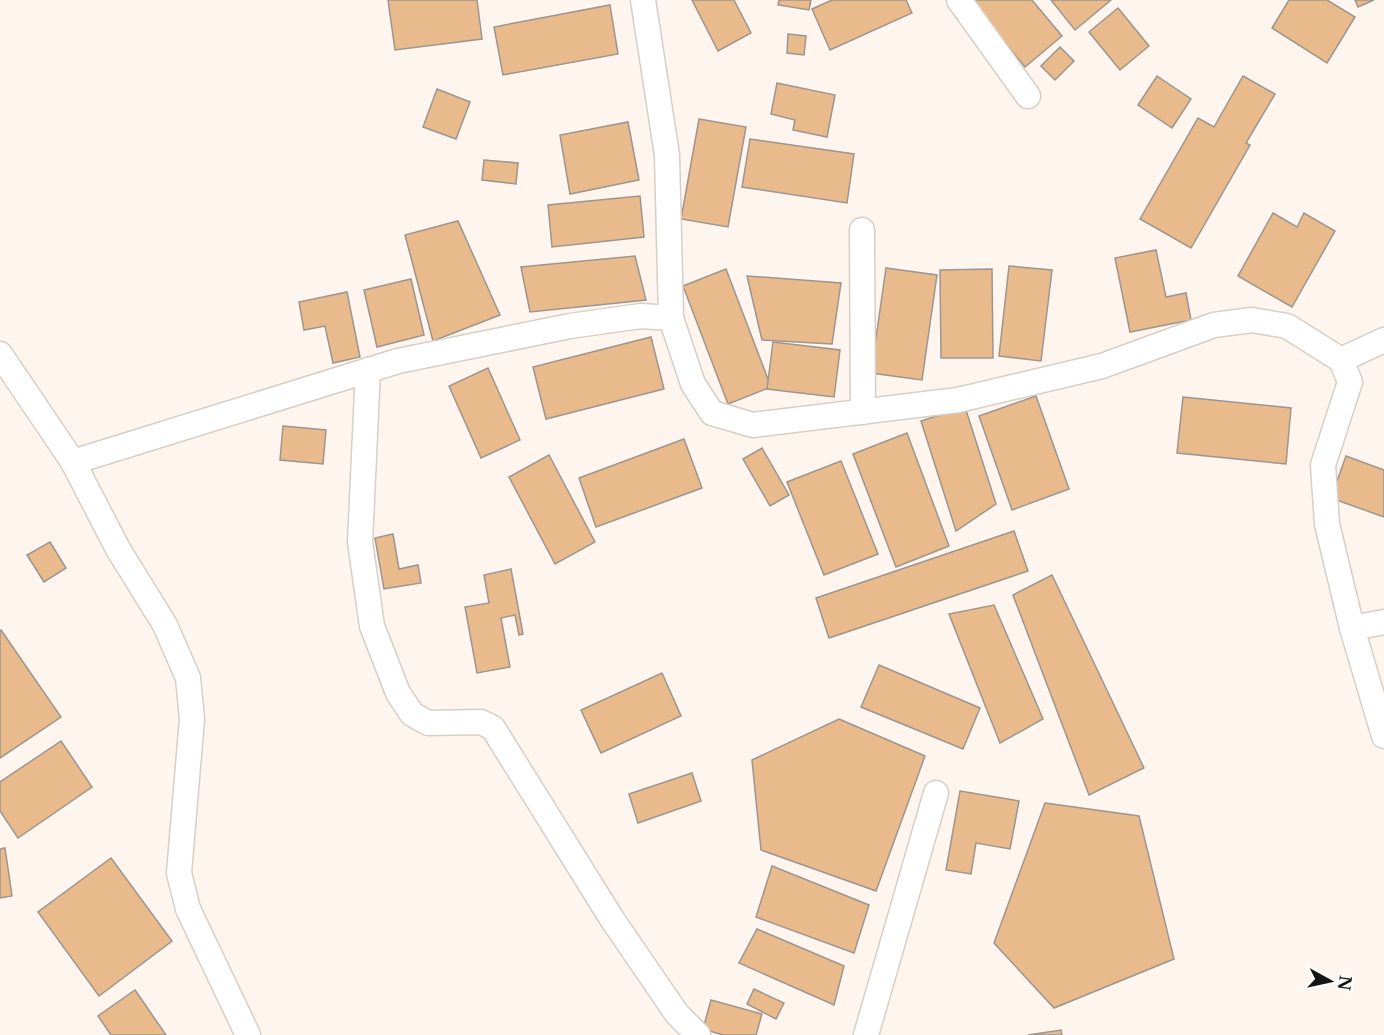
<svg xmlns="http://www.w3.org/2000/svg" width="1384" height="1035" font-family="'Libre Baskerville',serif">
  <rect width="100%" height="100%" fill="#fef6ee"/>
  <!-- building -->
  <g fill="#e9bb8c" stroke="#9d958e" stroke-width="1.5">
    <path d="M 388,0 L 477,0 L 482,39 L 395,50 Z"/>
    <path d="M 692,0 L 734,0 L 751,33 L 718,51 Z"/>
    <path d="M 779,0 L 811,0 L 809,10 L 778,5 Z"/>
    <path d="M 832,0 L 906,0 L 912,13 L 830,50 L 812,9 Z"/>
    <path d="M 976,0 L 1032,0 L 1062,36 L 1025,67 L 972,3 Z"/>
    <path d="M 1051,0 L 1111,0 L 1075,30 Z"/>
    <path d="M 1289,0 L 1327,0 L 1355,17 L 1327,63 L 1272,28 Z"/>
    <path d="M 1355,0 L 1374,0 L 1358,7 Z"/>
    <path d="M 610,5 L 618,54 L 503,75 L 494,27 Z"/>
    <path d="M 1118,8 L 1149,46 L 1120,70 L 1089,32 Z"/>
    <path d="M 788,34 L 806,36 L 804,55 L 787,53 Z"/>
    <path d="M 1060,47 L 1074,61 L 1055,80 L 1041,66 Z"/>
    <path d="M 1157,76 L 1191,99 L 1172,128 L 1138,105 Z"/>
    <path d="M 1243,76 L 1275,94 L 1246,143 L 1250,145 L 1191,248 L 1140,219 L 1198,118 L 1214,127 Z"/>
    <path d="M 777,83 L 835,95 L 827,137 L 793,130 L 795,120 L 771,114 Z"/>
    <path d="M 437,89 L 470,102 L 456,139 L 423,127 Z"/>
    <path d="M 699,119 L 746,127 L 728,227 L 681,219 Z"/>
    <path d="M 628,122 L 639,180 L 570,194 L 560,135 Z"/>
    <path d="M 750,139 L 854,154 L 847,203 L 742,187 Z"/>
    <path d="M 484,160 L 518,163 L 516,184 L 482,180 Z"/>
    <path d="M 640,196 L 644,237 L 552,247 L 548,205 Z"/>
    <path d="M 1273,213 L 1297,227 L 1304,213 L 1335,231 L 1292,307 L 1238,276 Z"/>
    <path d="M 458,221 L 500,315 L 433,341 L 405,235 Z"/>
    <path d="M 1156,250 L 1166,297 L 1186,293 L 1191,320 L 1130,332 L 1115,258 Z"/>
    <path d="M 635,256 L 646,300 L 530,312 L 521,267 Z"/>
    <path d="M 1009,266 L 1052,270 L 1041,361 L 999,356 Z"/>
    <path d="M 886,268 L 937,275 L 922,380 L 871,373 Z"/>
    <path d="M 726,269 L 771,387 L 728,404 L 683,286 Z"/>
    <path d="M 992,269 L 993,358 L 941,358 L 940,270 Z"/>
    <path d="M 747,276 L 841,283 L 832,344 L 762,340 Z"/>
    <path d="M 411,279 L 424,335 L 377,347 L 364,290 Z"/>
    <path d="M 347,292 L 360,357 L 333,363 L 325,326 L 304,330 L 299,302 Z"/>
    <path d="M 651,337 L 664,389 L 546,419 L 533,367 Z"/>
    <path d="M 773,342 L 840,350 L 834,397 L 767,389 Z"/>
    <path d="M 488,368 L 520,440 L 481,458 L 449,386 Z"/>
    <path d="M 1036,396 L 1069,489 L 1012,510 L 979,416 Z"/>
    <path d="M 1183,397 L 1291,408 L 1286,464 L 1177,453 Z"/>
    <path d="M 965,407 L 996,504 L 956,531 L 921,421 Z"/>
    <path d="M 283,426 L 326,430 L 323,464 L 280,460 Z"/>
    <path d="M 907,433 L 949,546 L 896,567 L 853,454 Z"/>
    <path d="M 684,439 L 702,488 L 596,527 L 579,478 Z"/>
    <path d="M 762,448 L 789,495 L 770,506 L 743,459 Z"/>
    <path d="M 549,455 L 595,542 L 555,564 L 509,477 Z"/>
    <path d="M 1346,456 L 1384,470 L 1384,517 L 1331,498 Z"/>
    <path d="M 841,461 L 878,554 L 824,575 L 787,482 Z"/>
    <path d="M 1014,531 L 1028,571 L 829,638 L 816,598 Z"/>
    <path d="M 393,534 L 399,569 L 418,565 L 421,583 L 384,589 L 375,538 Z"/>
    <path d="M 50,542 L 66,568 L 44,582 L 27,555 Z"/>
    <path d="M 511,569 L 523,634 L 519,635 L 515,615 L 501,618 L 510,667 L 477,673 L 465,607 L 489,603 L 484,575 Z"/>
    <path d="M 1052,575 L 1144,768 L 1089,795 L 1013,595 Z"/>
    <path d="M 994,605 L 1043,719 L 1000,743 L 949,614 Z"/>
    <path d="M 1,630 L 61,717 L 0,758 L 0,631 Z"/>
    <path d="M 879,665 L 980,708 L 963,749 L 861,707 Z"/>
    <path d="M 662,673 L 681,716 L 601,753 L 581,710 Z"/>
    <path d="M 839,719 L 925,756 L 876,891 L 761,850 L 752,760 Z"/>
    <path d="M 61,741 L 92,787 L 18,838 L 0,811 L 0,782 Z"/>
    <path d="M 692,773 L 701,801 L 638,823 L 629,794 Z"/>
    <path d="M 960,791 L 1019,801 L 1010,849 L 976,843 L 971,874 L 946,870 Z"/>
    <path d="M 1045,803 L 1139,816 L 1174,959 L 1054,1008 L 994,943 Z"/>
    <path d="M 5,848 L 12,896 L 0,898 L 0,849 Z"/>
    <path d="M 111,858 L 172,941 L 99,996 L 38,912 Z"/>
    <path d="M 772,866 L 869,905 L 854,953 L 756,917 Z"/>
    <path d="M 757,929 L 844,966 L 834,1005 L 739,963 Z"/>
    <path d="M 754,989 L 784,1003 L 776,1019 L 747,1004 Z"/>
    <path d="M 135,990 L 166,1035 L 111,1035 L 98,1016 Z"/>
    <path d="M 711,1000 L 762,1014 L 756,1035 L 723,1035 L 703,1029 Z"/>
    <path d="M 1061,1030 L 1062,1035 L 1028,1035 Z"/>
  </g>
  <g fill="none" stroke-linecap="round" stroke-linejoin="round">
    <!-- street casing -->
    <g stroke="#d6cfc7" stroke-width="27">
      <g id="street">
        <path d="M 643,0 L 667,155 L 671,318"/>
        <path d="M 959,0 L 1028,96"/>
        <path d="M 862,230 L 863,412"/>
        <path d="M 0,354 L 73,462 L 118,549 L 165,625 L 188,678 L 192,719 L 179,873 L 188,909 L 248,1035"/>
        <path d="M 1341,360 L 1384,340"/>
        <path d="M 368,370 L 360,542 L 372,626 L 398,693 L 412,714 L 428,723 L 481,722 L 493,728 L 612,919 L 677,1014 L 698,1035"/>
        <path d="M 73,462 L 398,361 L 570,326 L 641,316 L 671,318 L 693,384 L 712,413 L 753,425 L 958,400 L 1102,366 L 1214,325 L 1252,320 L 1287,326 L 1341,360 L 1350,382 L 1323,465 L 1327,524 L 1352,628 L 1384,736"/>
        <path d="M 1352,628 L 1384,622"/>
        <path d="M 866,1035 L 936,793"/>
      </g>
    </g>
    <!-- street -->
    <use href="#street" stroke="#fff" stroke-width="24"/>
  </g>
  <!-- north arrow -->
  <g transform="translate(1330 981) rotate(98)" stroke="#ffffff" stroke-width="4.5" paint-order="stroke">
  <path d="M0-4.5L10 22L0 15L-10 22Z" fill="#171512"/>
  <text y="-9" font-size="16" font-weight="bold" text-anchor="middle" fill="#171512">N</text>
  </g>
</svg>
